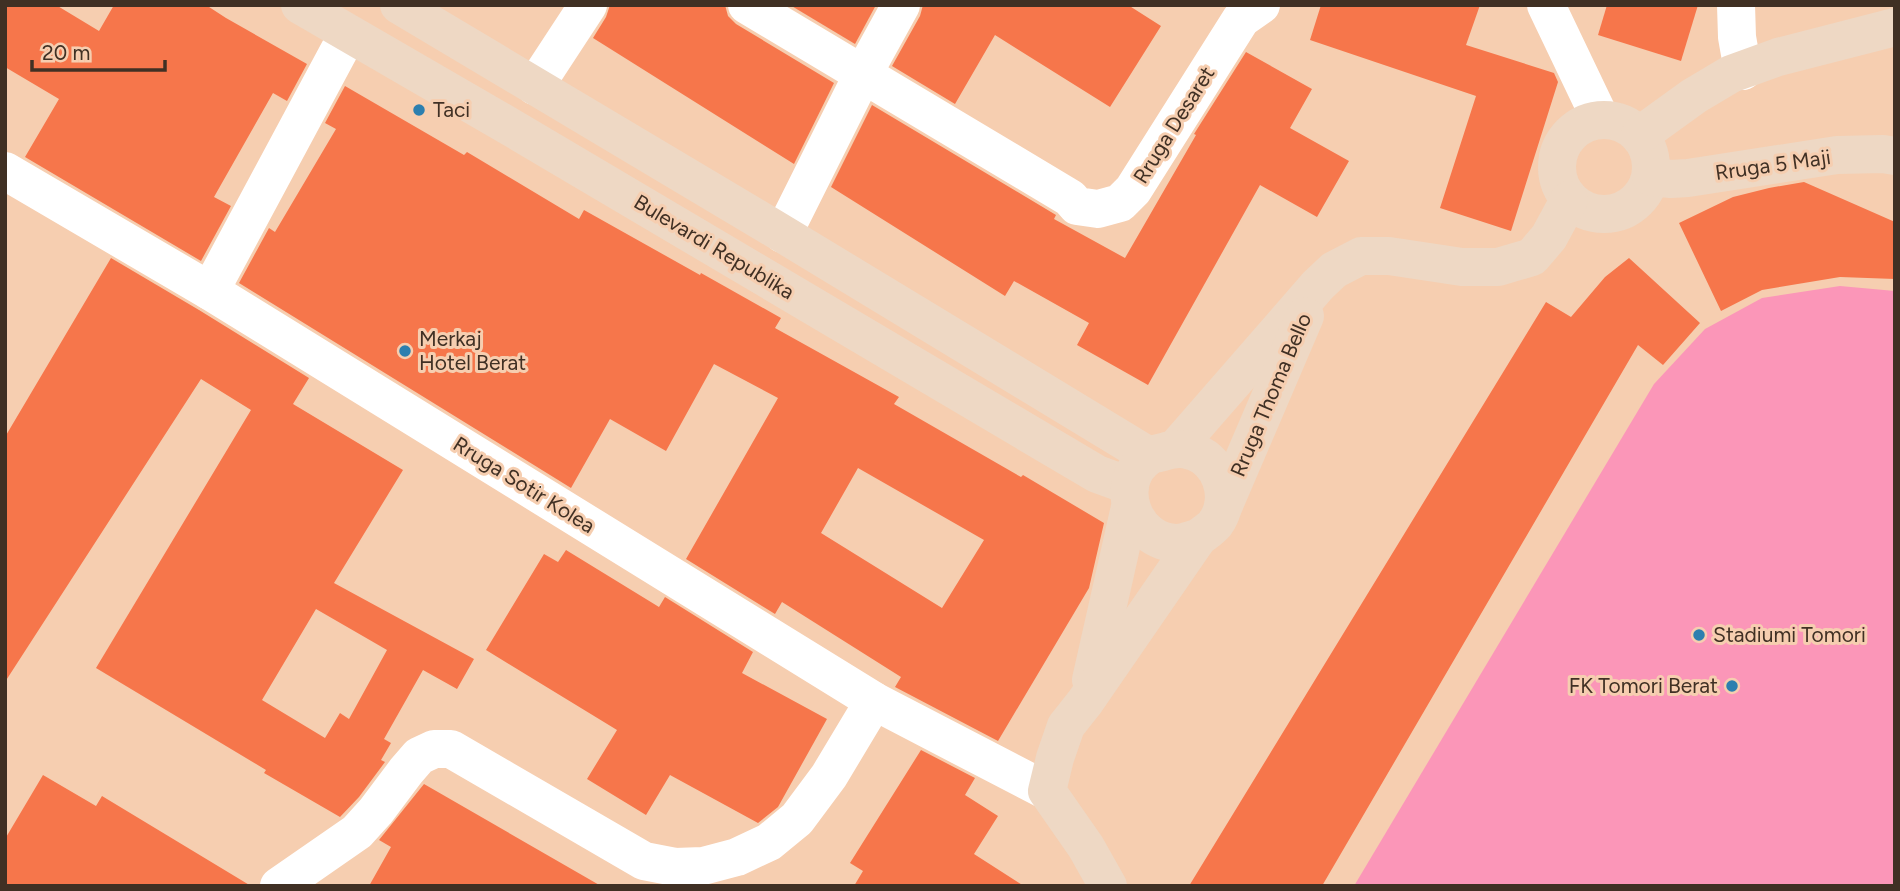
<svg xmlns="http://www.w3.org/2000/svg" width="1900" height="891" font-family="Figtree,sans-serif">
  <rect width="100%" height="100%" fill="#f6ceb0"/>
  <!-- park -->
  <path fill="#fb96b8" d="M 1840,286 L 1895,291 L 1895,886 L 1354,886 L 1654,384 L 1705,329 L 1762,298 Z"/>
  <!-- building -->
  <g fill="#f6764b" fill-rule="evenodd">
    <path d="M 5,5 L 56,5 L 99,31 L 114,5 L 206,5 L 226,18 L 307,64 L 287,101 L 273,93 L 214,197 L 231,206 L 201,261 L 25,157 L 59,99 L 5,67 Z"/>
    <path d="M 610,5 L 725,5 L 728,16 L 736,24 L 834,83 L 794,164 L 593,38 L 606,17 Z"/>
    <path d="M 790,5 L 876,5 L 855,44 Z"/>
    <path d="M 923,5 L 1128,5 L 1161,26 L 1110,107 L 995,35 L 955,104 L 892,66 L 920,16 Z"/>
    <path d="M 1321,5 L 1480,5 L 1466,45 L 1554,73 L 1558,82 L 1511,231 L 1440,208 L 1476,96 L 1310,40 Z"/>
    <path d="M 1607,5 L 1698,5 L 1681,61 L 1598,35 Z"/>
    <path d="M 1246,52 L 1312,89 L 1290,128 L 1349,161 L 1317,217 L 1260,185 L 1148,385 L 1077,345 L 1089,323 L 1014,281 L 1005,296 L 831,187 L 872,105 L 1056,215 L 1054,219 L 1125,258 L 1196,135 L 1194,134 Z"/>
    <path d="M 345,86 L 464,155 L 467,152 L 579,219 L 584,210 L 700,275 L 701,273 L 781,318 L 775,328 L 899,397 L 894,404 L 1021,477 L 1023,475 L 1104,523 L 1089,588 L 998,741 L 895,687 L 901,677 L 782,602 L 775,614 L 686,559 L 778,398 L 714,364 L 666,451 L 610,419 L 571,488 L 239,283 L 269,228 L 275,232 L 336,129 L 325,123 ZM 858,468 L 984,540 L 942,608 L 821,533 Z"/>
    <path d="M 1804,182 L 1895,222 L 1895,279 L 1840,277 L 1762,290 L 1721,311 L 1679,223 L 1733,197 L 1769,188 Z"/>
    <path d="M 111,258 L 199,310 L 309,378 L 293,404 L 403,470 L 334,583 L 474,659 L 457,689 L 423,670 L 384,739 L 391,743 L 381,760 L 385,762 L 359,797 L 340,817 L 264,773 L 266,770 L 96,668 L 251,410 L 201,379 L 5,682 L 5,437 ZM 316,609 L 387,650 L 349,719 L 340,713 L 325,738 L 262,700 Z"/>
    <path d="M 1629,258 L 1700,323 L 1663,365 L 1638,345 L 1322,886 L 1189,886 L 1546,302 L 1571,317 L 1605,277 Z"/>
    <path d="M 566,550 L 659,607 L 665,597 L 753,652 L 742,673 L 827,719 L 778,807 L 758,823 L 670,775 L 646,815 L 587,779 L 617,730 L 486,650 L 544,554 L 558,562 Z"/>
    <path d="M 921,750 L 975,778 L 965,795 L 998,816 L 974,854 L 1024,886 L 854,886 L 863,871 L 850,863 Z"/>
    <path d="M 43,775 L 96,806 L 102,796 L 251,886 L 5,886 L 5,839 Z"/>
    <path d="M 424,784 L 601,886 L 369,886 L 391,847 L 379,840 Z"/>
  </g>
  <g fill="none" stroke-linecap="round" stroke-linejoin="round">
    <!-- street -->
    <g stroke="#fff" stroke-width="38">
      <path d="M 747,5 L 1070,198 L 1077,206 L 1098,209 L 1120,203 L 1133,190 L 1241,19 L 1261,5"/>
      <path d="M 1546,5 L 1601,120"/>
      <path d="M 1736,5 L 1737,37 L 1743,71"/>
      <path d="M 535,86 L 588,5"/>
      <path d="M 5,171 L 210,291 L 874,701 L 1047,791"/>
      <path d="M 783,234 L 863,74 L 901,5"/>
      <path d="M 210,291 L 348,34"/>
      <path d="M 279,886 L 357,832 L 376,811 L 406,771 L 419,756 L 434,749 L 451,749 L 644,861 L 675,867 L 703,866 L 737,857 L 769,842 L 797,819 L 829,776 L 874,701"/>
    </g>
    <!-- secondary -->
    <g stroke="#eed8c4" stroke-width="38">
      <path d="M 300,5 L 507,125 L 1097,474 L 1130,486"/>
      <path d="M 399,5 L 783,234 L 1149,456"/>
      <circle cx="1604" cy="167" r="47"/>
      <path d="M 1640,135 L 1694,96 L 1731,74 L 1778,57 L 1895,27"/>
      <path d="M 1651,177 L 1671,179 L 1688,178 L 1837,155 L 1883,154 L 1895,156"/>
      <path d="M 1176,448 L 1318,285 L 1334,270 L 1361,256 L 1389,256 L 1462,267 L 1498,267 L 1532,257 L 1549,237 L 1569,200"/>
      <path d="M 1224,505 L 1305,316"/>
      <path d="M 1091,680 L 1130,507"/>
      <path d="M 1108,886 L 1086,847 L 1047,791 L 1055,758 L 1066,726 L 1085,702 L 1198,538 C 1204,533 1211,529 1215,524 C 1231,502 1224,472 1204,457 C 1191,448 1178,447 1163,452 C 1159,453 1152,454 1148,457 C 1111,483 1134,543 1177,543 C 1184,543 1192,539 1198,538"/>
    </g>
  </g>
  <!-- markers -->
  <g fill="#2c7faf" stroke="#f6ceb0" stroke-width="2.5">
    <circle cx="419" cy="110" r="7"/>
    <circle cx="405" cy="351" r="7"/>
    <circle cx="1699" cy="635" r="7"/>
    <circle cx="1732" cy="686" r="7"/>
  </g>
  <g text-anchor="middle" stroke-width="6" stroke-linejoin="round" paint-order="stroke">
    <!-- poi labels -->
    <g font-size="21" fill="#403024" stroke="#f6ceb0" text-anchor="start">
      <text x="433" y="117">Taci</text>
      <text x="419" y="346">Merkaj<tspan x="419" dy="24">Hotel Berat</tspan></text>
      <text x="1713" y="642">Stadiumi Tomori</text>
      <text x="1718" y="693" text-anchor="end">FK Tomori Berat</text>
    </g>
    <!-- street labels -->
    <g font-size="21" fill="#403024" stroke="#f6ceb0">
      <text transform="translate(1174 125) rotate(-58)" y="7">Rruga Desaret</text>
      <text transform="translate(1773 165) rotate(-8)" y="7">Rruga 5 Maji</text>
      <text transform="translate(714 247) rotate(31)" y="7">Bulevardi Republika</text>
      <text transform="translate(1271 395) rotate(-67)" y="7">Rruga Thoma Bello</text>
      <text transform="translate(524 485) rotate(32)" y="7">Rruga Sotir Kolea</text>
    </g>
  </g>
  <!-- border -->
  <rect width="1900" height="891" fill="none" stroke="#403024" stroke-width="14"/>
  <!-- scale -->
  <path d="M32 60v10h133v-10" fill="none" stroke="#403024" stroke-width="3.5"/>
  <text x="42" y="60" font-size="21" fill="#403024" stroke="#f6ceb0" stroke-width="5" paint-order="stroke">20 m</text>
</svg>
